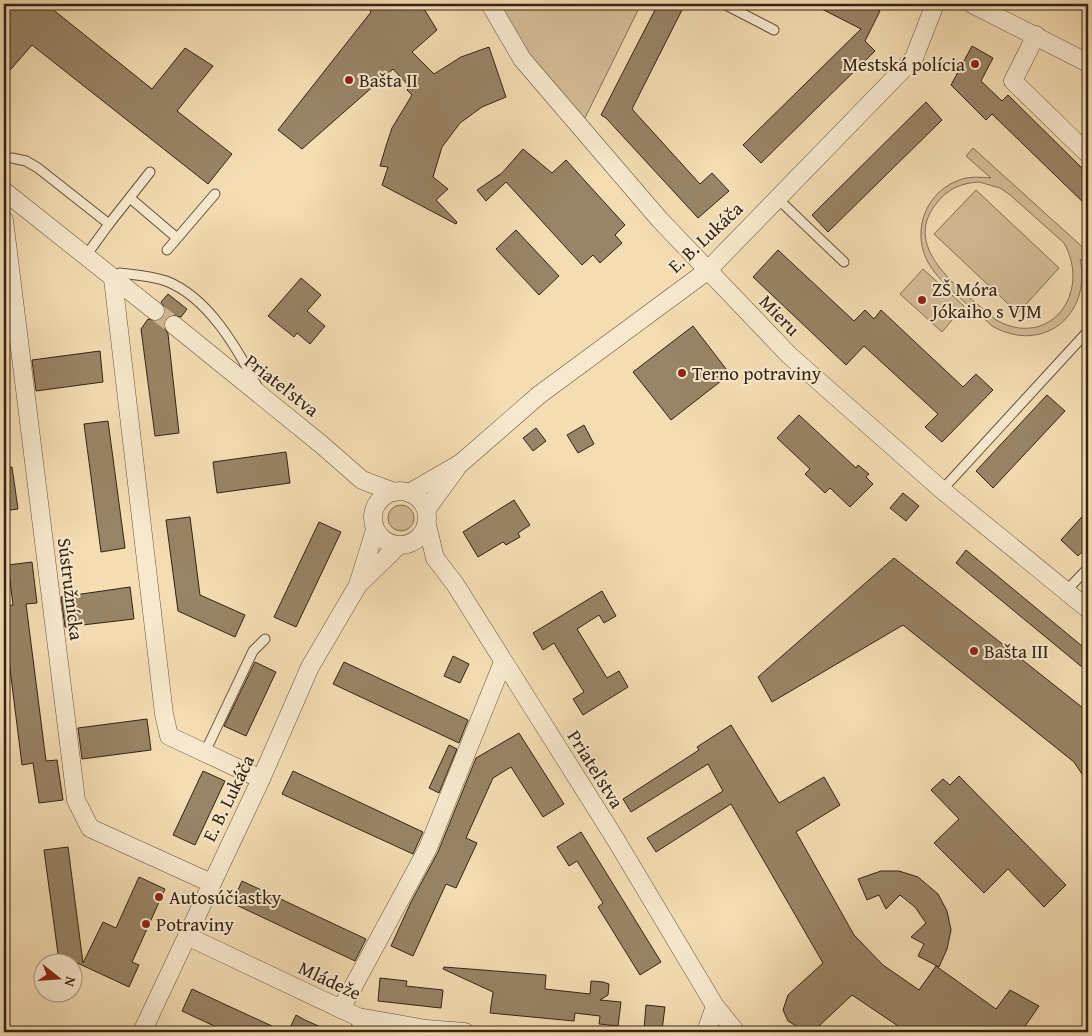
<svg xmlns="http://www.w3.org/2000/svg" width="1092" height="1036" font-family="'Gentium Book Plus',serif">
  <rect width="100%" height="100%" fill="#f4ddb3"/>
  <filter id="stains"><feTurbulence type="fractalNoise" baseFrequency=".004" numOctaves="4"/><feColorMatrix values="0 0 0 0 .2 0 0 0 0 .09 0 0 0 0 .02 0 0 0 .5 -.17"/></filter>
  <radialGradient id="worn" r=".72"><stop offset=".6" stop-color="#630" stop-opacity="0"/><stop offset="1" stop-color="#630" stop-opacity=".3"/></radialGradient>
  <!-- green -->
  <g fill="#d4bd98" stroke="#847055" fill-rule="evenodd">
    <path d="M 497,4 L 641,4 L 582,124 L 517,39 Z"/>
    <path d="M 973,148 L 1088,252 L 1088,265 L 1080,259 C 1092,315 1043,355 992,326 C 973,308 942,286 929,264 C 911,234 924,194 957,181 C 968,176 979,177 991,178 L 966,156 ZM 979,182 L 1000,188 L 1009,194 L 1064,243 C 1092,293 1050,350 996,320 C 966,293 899,250 936,204 C 947,189 961,183 979,182 Z"/>
    <path d="M 976,190 L 1059,268 L 1018,313 L 934,234 Z"/>
    <path d="M 923,269 L 964,306 L 942,332 L 900,294 Z"/>
    <circle cx="401" cy="518" r="13"/>
  </g>
  <!-- building -->
  <g fill="#988466" stroke="#352312">
    <path d="M 4,4 L 46,4 L 152,89 L 185,48 L 213,66 L 177,111 L 232,154 L 208,184 L 32,45 L 4,77 Z"/>
    <path d="M 366,4 L 421,4 L 437,30 L 412,52 L 434,74 L 461,57 L 489,47 L 506,97 L 482,107 L 460,123 L 442,147 L 433,177 L 448,189 L 436,200 L 457,222 L 456,224 L 382,185 L 388,167 L 380,166 L 386,146 L 392,128 L 412,95 L 407,90 L 410,87 L 393,69 L 302,149 L 278,130 L 371,12 Z"/>
    <path d="M 658,4 L 685,4 L 632,109 L 700,184 L 712,173 L 729,191 L 698,218 L 606,118 L 601,115 Z"/>
    <path d="M 812,4 L 869,4 L 880,11 L 865,41 L 875,51 L 761,163 L 743,145 L 861,29 Z"/>
    <path d="M 972,46 L 993,58 L 981,81 L 1002,101 L 1008,95 L 1088,174 L 1088,207 L 992,114 L 986,120 L 951,85 Z"/>
    <path d="M 926,102 L 942,120 L 828,232 L 812,215 Z"/>
    <path d="M 523,149 L 552,173 L 566,160 L 625,225 L 615,235 L 622,243 L 600,263 L 593,255 L 582,265 L 506,182 L 486,201 L 477,190 L 502,173 Z"/>
    <path d="M 516,230 L 559,276 L 539,295 L 496,249 Z"/>
    <path d="M 778,250 L 854,321 L 865,310 L 874,319 L 881,310 L 963,387 L 976,374 L 993,390 L 942,442 L 925,427 L 938,414 L 864,346 L 846,365 L 753,277 Z"/>
    <path d="M 301,278 L 321,295 L 307,311 L 325,326 L 310,344 L 297,333 L 294,337 L 268,316 Z"/>
    <path d="M 168,294 L 187,309 L 181,317 L 170,315 L 163,324 L 168,334 L 179,433 L 155,436 L 141,329 L 148,319 L 158,321 L 164,317 L 165,308 L 161,302 Z"/>
    <path d="M 693,326 L 730,374 L 671,420 L 633,372 Z"/>
    <path d="M 100,351 L 103,382 L 36,391 L 32,360 Z"/>
    <path d="M 1047,395 L 1065,411 L 993,488 L 976,471 Z"/>
    <path d="M 799,415 L 856,468 L 858,465 L 869,474 L 866,477 L 873,484 L 850,507 L 830,488 L 825,493 L 805,474 L 810,469 L 777,438 Z"/>
    <path d="M 108,421 L 125,548 L 101,552 L 84,424 Z"/>
    <path d="M 584,425 L 594,444 L 578,453 L 567,435 Z"/>
    <path d="M 536,428 L 546,441 L 533,451 L 523,438 Z"/>
    <path d="M 286,452 L 290,483 L 217,493 L 213,462 Z"/>
    <path d="M 12,467 L 18,509 L 4,511 L 4,468 Z"/>
    <path d="M 903,493 L 919,506 L 906,521 L 890,508 Z"/>
    <path d="M 514,500 L 530,525 L 518,533 L 520,537 L 506,545 L 503,542 L 478,557 L 463,532 Z"/>
    <path d="M 1088,510 L 1088,546 L 1078,556 L 1061,540 Z"/>
    <path d="M 190,517 L 200,595 L 245,615 L 235,637 L 178,611 L 166,520 Z"/>
    <path d="M 319,522 L 341,532 L 296,627 L 274,617 Z"/>
    <path d="M 966,550 L 1088,651 L 1088,672 L 956,563 Z"/>
    <path d="M 894,558 L 1088,712 L 1088,783 L 1074,762 L 903,625 L 772,702 L 758,677 Z"/>
    <path d="M 32,562 L 37,603 L 26,604 L 46,761 L 57,760 L 63,800 L 39,803 L 33,763 L 22,765 L 4,621 L 4,606 L 13,605 L 8,565 Z"/>
    <path d="M 130,587 L 134,619 L 65,627 L 61,597 Z"/>
    <path d="M 602,591 L 616,616 L 604,623 L 599,615 L 577,629 L 607,678 L 619,671 L 628,687 L 583,715 L 573,699 L 584,692 L 554,643 L 543,650 L 533,633 Z"/>
    <path d="M 453,656 L 469,664 L 460,683 L 444,676 Z"/>
    <path d="M 255,662 L 276,672 L 246,736 L 224,726 Z"/>
    <path d="M 344,662 L 468,720 L 459,743 L 333,684 Z"/>
    <path d="M 147,719 L 151,750 L 82,759 L 78,728 Z"/>
    <path d="M 731,725 L 779,803 L 824,777 L 840,805 L 796,832 L 854,935 L 883,965 L 919,990 L 936,966 L 996,1009 L 1010,990 L 1039,1006 L 1021,1032 L 907,1032 L 852,995 L 818,1027 L 801,1029 L 788,1021 L 783,1010 L 788,995 L 823,963 L 731,804 L 656,852 L 647,838 L 723,791 L 708,764 L 631,812 L 623,799 L 699,750 L 697,747 Z"/>
    <path d="M 519,733 L 564,804 L 543,817 L 511,767 L 493,778 L 466,838 L 477,843 L 456,888 L 446,884 L 413,956 L 391,946 L 411,902 L 438,852 L 476,758 Z"/>
    <path d="M 449,745 L 457,749 L 439,793 L 429,788 Z"/>
    <path d="M 203,771 L 225,781 L 195,845 L 173,835 Z"/>
    <path d="M 293,771 L 423,832 L 413,854 L 282,794 Z"/>
    <path d="M 959,776 L 1066,885 L 1044,907 L 1008,869 L 984,893 L 934,843 L 959,819 L 931,790 L 943,779 L 950,785 Z"/>
    <path d="M 581,832 L 661,962 L 640,975 L 598,907 L 603,903 L 577,861 L 569,866 L 557,847 Z"/>
    <path d="M 68,847 L 83,963 L 103,922 L 116,928 L 139,877 L 165,889 L 132,962 L 139,965 L 129,987 L 58,954 L 44,850 Z"/>
    <path d="M 881,871 L 899,871 L 918,877 L 938,894 L 947,911 L 951,930 L 947,949 L 939,967 L 918,956 L 924,944 L 911,937 L 926,923 L 915,907 L 900,895 L 886,909 L 879,895 L 867,900 L 858,879 Z"/>
    <path d="M 242,881 L 366,939 L 355,961 L 232,903 Z"/>
    <path d="M 444,967 L 546,975 L 545,989 L 590,994 L 591,981 L 603,982 L 609,984 L 608,995 L 600,1000 L 621,1002 L 618,1026 L 599,1024 L 600,1016 L 575,1013 L 574,1021 L 490,1013 L 493,992 L 443,969 Z"/>
    <path d="M 380,978 L 407,981 L 406,986 L 443,990 L 441,1008 L 378,1001 Z"/>
    <path d="M 192,989 L 224,1004 L 285,1032 L 227,1032 L 182,1011 Z"/>
    <path d="M 646,1005 L 665,1007 L 662,1030 L 644,1029 Z"/>
    <path d="M 296,1015 L 305,1020 L 332,1032 L 288,1032 Z"/>
  </g>
  <g fill="none" stroke-linecap="round" stroke-linejoin="round">
    <!-- minor-tunnel -->
    <path stroke="#ceb893" stroke-width="18" stroke-dasharray="18 9" stroke-linecap="butt" d="M 155,311 L 174,325"/>
    <!-- service casing -->
    <g stroke="#65523a" stroke-width="11">
      <g id="service">
        <path d="M 724,4 L 774,30"/>
        <path d="M 12,158 L 26,161 L 38,168 L 109,224 L 85,257"/>
        <path d="M 130,198 L 177,238"/>
        <path d="M 777,198 L 844,262"/>
        <path d="M 109,224 L 150,172"/>
        <path d="M 167,250 L 215,194"/>
        <path d="M 113,279 L 120,273 C 136,275 151,276 166,281 C 208,297 237,348 257,386"/>
        <path d="M 942,490 L 1088,331"/>
        <path d="M 1067,590 L 1088,568"/>
        <path d="M 205,752 L 253,651 L 265,639"/>
        <path d="M 356,1032 L 358,1017"/>
      </g>
    </g>
    <!-- minor casing -->
    <g stroke="#65523a" stroke-width="19">
      <g id="minor">
        <path d="M 490,4 L 522,59 L 660,220 L 789,355 L 942,490 L 1088,609"/>
        <path d="M 972,4 L 1088,63"/>
        <path d="M 1036,35 L 1013,81 L 1088,154"/>
        <path d="M 4,191 L 155,311"/>
        <path d="M 4,220 L 76,800 L 90,828 L 211,883"/>
        <path d="M 113,279 L 164,714 L 169,736 L 261,779"/>
        <path d="M 174,325 L 322,445 L 362,480 L 394,492"/>
        <circle cx="400" cy="518" r="27"/>
        <path d="M 409,493 L 461,463 L 539,395 L 707,271 L 914,58 L 935,4"/>
        <path d="M 426,510 L 456,469"/>
        <path d="M 427,525 L 435,558 L 455,584 L 616,840 L 715,1006 L 736,1032"/>
        <path d="M 360,583 L 398,546"/>
        <path d="M 187,936 L 358,1017 L 426,1029 L 465,1032"/>
        <path d="M 341,1009 L 428,848 L 503,662"/>
        <path d="M 142,1032 L 261,779 L 310,667 L 358,585 L 375,530"/>
        <path d="M 706,1032 L 715,1006"/>
      </g>
    </g>
    <!-- service -->
    <use href="#service" stroke="#f8e9ce" stroke-width="9"/>
    <!-- minor -->
    <use href="#minor" stroke="#f8e9ce" stroke-width="18"/>
  </g>
  <!-- markers -->
  <g fill="#8f2418" stroke="#f8e9ce" stroke-width="2">
    <circle cx="975" cy="64" r="5"/>
    <circle cx="349" cy="80" r="5"/>
    <circle cx="922" cy="300" r="5"/>
    <circle cx="682" cy="373" r="5"/>
    <circle cx="974" cy="651" r="5"/>
    <circle cx="159" cy="897" r="5"/>
    <circle cx="146" cy="924" r="5"/>
  </g>
  <g text-anchor="middle" stroke-width="4" stroke-linejoin="round" paint-order="stroke">
    <!-- poi labels -->
    <g font-size="19" fill="#352312" stroke="#f8e9ce" text-anchor="start">
      <text x="965" y="71" text-anchor="end">Mestská polícia</text>
      <text x="359" y="87">Bašta II</text>
      <text x="932" y="296">ZŠ Móra<tspan x="932" dy="22">Jókaiho s VJM</tspan></text>
      <text x="692" y="380">Terno potraviny</text>
      <text x="984" y="658">Bašta III</text>
      <text x="169" y="904">Autosúčiastky</text>
      <text x="156" y="931">Potraviny</text>
    </g>
    <!-- street labels -->
    <g font-size="19" fill="#352312" stroke="#f8e9ce">
      <text transform="translate(705 237) rotate(-43)" y="7">E. B. Lukáča</text>
      <text transform="translate(780 315) rotate(46)" y="7">Mieru</text>
      <text transform="translate(282 385) rotate(38)" y="7">Priateľstva</text>
      <text transform="translate(71 589) rotate(83)" y="7">Sústružnícka</text>
      <text transform="translate(596 769) rotate(58)" y="7">Priateľstva</text>
      <text transform="translate(228 798) rotate(-64)" y="7">E. B. Lukáča</text>
      <text transform="translate(330 980) rotate(25)" y="7">Mládeže</text>
    </g>
  </g>
  <!-- margin -->
  <rect width="1092" height="1036" fill="none" stroke="#f4ddb3" stroke-width="20"/>
  <rect x="5" y="5" width="1082" height="1026" fill="none" stroke="#352312" stroke-width="2.5"/>
  <rect x="10" y="10" width="1072" height="1016" fill="none" stroke="#352312"/>
  <!-- north arrow -->
  <g transform="translate(58 978) rotate(107)"><circle r="24" fill="#f8e9ce" stroke="#aa9a83"/>
  <path d="M0-4L9 19L0 12L-9 19Z" fill="#8f2418"/>
  <text y="-8" font-size="14" font-weight="bold" text-anchor="middle" fill="#352312">N</text>
  </g>
  <rect width="100%" height="100%" filter="url(#stains)"/>
  <rect width="100%" height="100%" fill="url(#worn)"/>
</svg>
